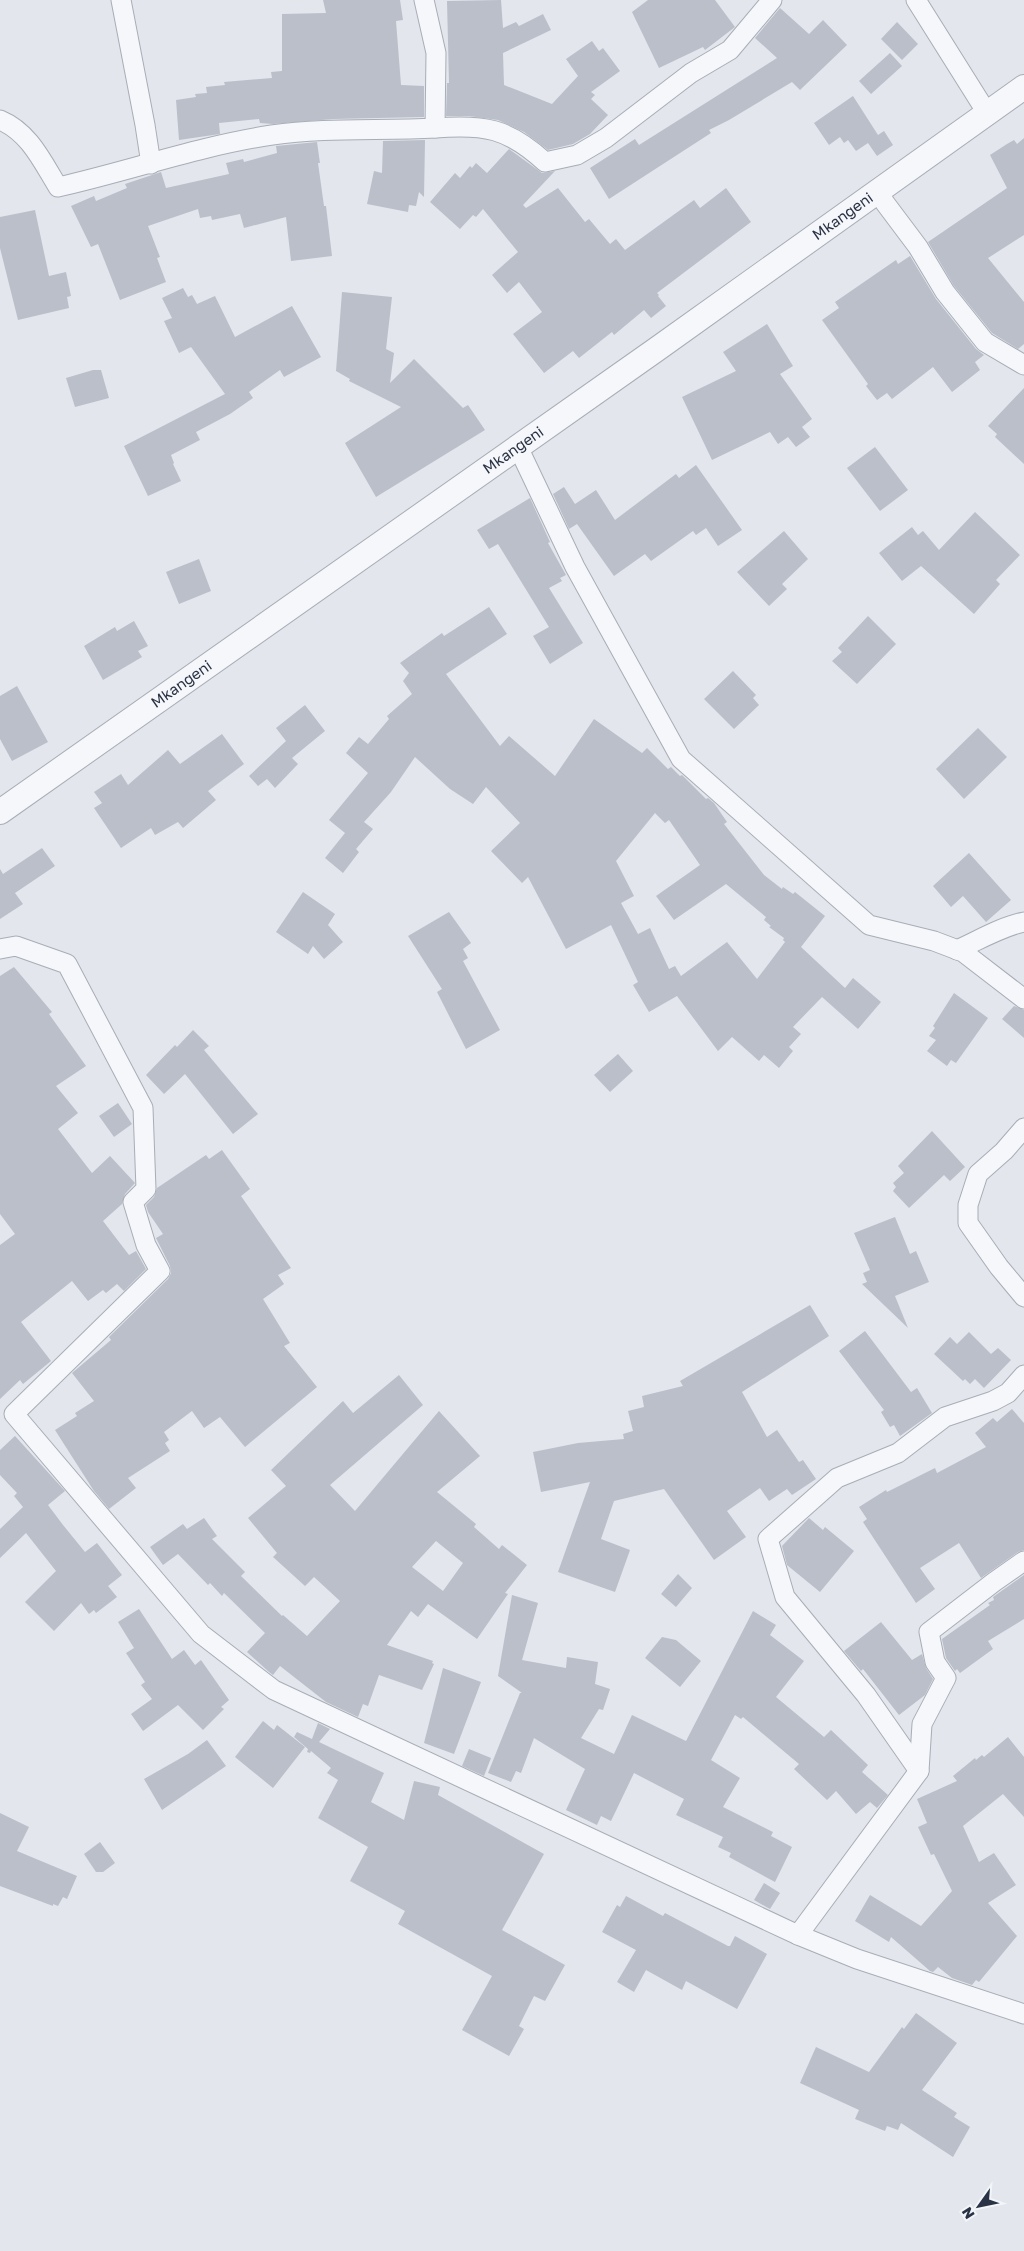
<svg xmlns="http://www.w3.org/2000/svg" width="1024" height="2251" font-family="'Golos Text',sans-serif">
  <rect width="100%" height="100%" fill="#e3e6ec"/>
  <!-- building -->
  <g fill="#babfca" fill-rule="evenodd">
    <path d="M 323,0 L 400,0 L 403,20 L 396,21 L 401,85 L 424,86 L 424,117 L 333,119 L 273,124 L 260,123 L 259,119 L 219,123 L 220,134 L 179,140 L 176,100 L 196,97 L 195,94 L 207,93 L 206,87 L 225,85 L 224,82 L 272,78 L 271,72 L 282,71 L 282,14 L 326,13 Z"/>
    <path d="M 501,0 L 503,28 L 516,22 L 519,26 L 543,14 L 551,30 L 503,53 L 504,85 L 552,104 L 578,76 L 566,59 L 592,41 L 599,51 L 603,48 L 620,71 L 591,92 L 595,95 L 591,99 L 608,115 L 590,134 L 573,144 L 548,150 L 524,132 L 498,120 L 469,116 L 446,116 L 447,83 L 449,83 L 447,1 Z"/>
    <path d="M 648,0 L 715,0 L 735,27 L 705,50 L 703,47 L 659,68 L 632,12 Z"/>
    <path d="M 780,8 L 809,34 L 823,20 L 847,45 L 800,90 L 792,82 L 729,120 L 709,130 L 711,133 L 609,199 L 590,168 L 635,139 L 639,145 L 777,58 L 755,38 Z"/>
    <path d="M 897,22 L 918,44 L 902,60 L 881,39 Z"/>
    <path d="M 890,53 L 902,66 L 871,94 L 859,81 Z"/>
    <path d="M 853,96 L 878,135 L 884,131 L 893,145 L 877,156 L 868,143 L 856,151 L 848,140 L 844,143 L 840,137 L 829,145 L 814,123 Z"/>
    <path d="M 1024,138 L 1024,235 L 988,258 L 1024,302 L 1024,344 L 1018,349 L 992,333 L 954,286 L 928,242 L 1007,188 L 990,155 L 1007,144 L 1014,140 L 1017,144 Z"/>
    <path d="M 425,140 L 424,197 L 419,192 L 416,206 L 409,205 L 408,212 L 367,204 L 374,171 L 382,173 L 383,141 Z"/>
    <path d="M 317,142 L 320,163 L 318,163 L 324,206 L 326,206 L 332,256 L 291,261 L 286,217 L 244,228 L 240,214 L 212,220 L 211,216 L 200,218 L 198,209 L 148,226 L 160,257 L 157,258 L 166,282 L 120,300 L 98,244 L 91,247 L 71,206 L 94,196 L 96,201 L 127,188 L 125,184 L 161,172 L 166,188 L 229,174 L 226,163 L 243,159 L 244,162 L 277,153 L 276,146 Z"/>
    <path d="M 509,149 L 542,173 L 555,171 L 523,205 L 526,208 L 558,188 L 585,222 L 589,219 L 610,244 L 616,239 L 625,250 L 694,200 L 700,208 L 726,188 L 751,222 L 657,293 L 659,295 L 658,296 L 666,306 L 651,318 L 644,310 L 614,335 L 612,332 L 579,358 L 573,351 L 544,373 L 513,334 L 542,312 L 519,282 L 507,293 L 492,275 L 518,252 L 483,209 L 476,217 L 473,215 L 460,229 L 430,202 L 455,173 L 460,178 L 470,166 L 472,168 L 476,163 L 487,173 Z"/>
    <path d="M 35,210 L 49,276 L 66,272 L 71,296 L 67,297 L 69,308 L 18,320 L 0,248 L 0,217 Z"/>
    <path d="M 910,256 L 936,299 L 976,349 L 984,355 L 975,362 L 980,370 L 952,392 L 933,367 L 892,399 L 887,393 L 877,400 L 866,386 L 868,384 L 822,320 L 839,308 L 835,302 L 896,260 L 898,264 Z"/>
    <path d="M 183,288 L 188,297 L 192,295 L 197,304 L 215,296 L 235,337 L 292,306 L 321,357 L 284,377 L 280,370 L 249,392 L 253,398 L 230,414 L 196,432 L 200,440 L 171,455 L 174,463 L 173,464 L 181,481 L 148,496 L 124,446 L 225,394 L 191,347 L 179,353 L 164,321 L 172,318 L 162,298 Z"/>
    <path d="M 342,292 L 392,297 L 386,349 L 394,353 L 390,383 L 414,359 L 463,408 L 468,405 L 485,430 L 376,497 L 345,443 L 401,407 L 349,381 L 350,379 L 336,371 Z"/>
    <path d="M 767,324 L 793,366 L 780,374 L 812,419 L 802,427 L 810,437 L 796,447 L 788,437 L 778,444 L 770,432 L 712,460 L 682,397 L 736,371 L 723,352 Z"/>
    <path d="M 93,370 L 101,370 L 109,398 L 75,407 L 66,378 Z"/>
    <path d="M 1024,388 L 1024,464 L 995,437 L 997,434 L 988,426 Z"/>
    <path d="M 875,447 L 908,490 L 880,511 L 847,468 Z"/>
    <path d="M 696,465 L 742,530 L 718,546 L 706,528 L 696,535 L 693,531 L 651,561 L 645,554 L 614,576 L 577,524 L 569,529 L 553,494 L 564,487 L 575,504 L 596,490 L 615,520 L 676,474 L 679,478 Z"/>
    <path d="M 530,498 L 550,542 L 548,543 L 566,575 L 560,578 L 562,581 L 549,588 L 583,643 L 550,664 L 533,636 L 549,627 L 498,544 L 489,549 L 477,530 Z"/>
    <path d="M 975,512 L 1020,555 L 996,580 L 1000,584 L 974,614 L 921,566 L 902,581 L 879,553 L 912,527 L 918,535 L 923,531 L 939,550 Z"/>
    <path d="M 784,531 L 808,559 L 782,584 L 787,589 L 769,606 L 737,572 Z"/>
    <path d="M 199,559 L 211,591 L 179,604 L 166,572 Z"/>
    <path d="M 489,607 L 507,634 L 446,674 L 500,746 L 509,736 L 555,776 L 594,719 L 642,753 L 647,748 L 668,769 L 671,767 L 680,776 L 682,775 L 706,799 L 708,798 L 714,803 L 727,822 L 724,824 L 764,875 L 782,889 L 783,887 L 793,894 L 795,892 L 825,916 L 801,947 L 845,988 L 853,978 L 881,1002 L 858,1029 L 822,997 L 793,1027 L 801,1034 L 789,1047 L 793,1051 L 779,1068 L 764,1055 L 759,1061 L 732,1037 L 718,1051 L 677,996 L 649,1012 L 633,985 L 638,982 L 611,925 L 566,949 L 528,877 L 522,883 L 491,851 L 520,823 L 486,787 L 473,804 L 450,789 L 415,757 L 391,792 L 364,822 L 373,829 L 356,849 L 359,852 L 343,873 L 325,858 L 345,833 L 329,820 L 368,773 L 346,753 L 359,737 L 368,744 L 389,719 L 387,716 L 412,694 L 403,681 L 409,673 L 400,663 L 442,633 L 444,636 ZM 655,813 L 665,823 L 669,820 L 700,865 L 656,896 L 674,920 L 726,884 L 766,917 L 764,920 L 771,926 L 769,927 L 784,938 L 783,940 L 785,942 L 757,979 L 727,942 L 681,976 L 675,966 L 669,969 L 650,928 L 638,934 L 621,903 L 634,896 L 616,861 Z"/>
    <path d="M 868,616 L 896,644 L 857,684 L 832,661 L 842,652 L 838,648 Z"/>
    <path d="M 134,621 L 148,646 L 138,651 L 142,657 L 103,680 L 84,646 L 115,627 L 117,631 Z"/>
    <path d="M 733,671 L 756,695 L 753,698 L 759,705 L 734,729 L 704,699 Z"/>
    <path d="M 17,686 L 48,742 L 12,761 L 0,739 L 0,696 Z"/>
    <path d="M 305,705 L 325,731 L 292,758 L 298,764 L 275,788 L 267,779 L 258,786 L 249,776 L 286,741 L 276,728 Z"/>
    <path d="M 978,728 L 1007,757 L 964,799 L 936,769 Z"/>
    <path d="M 222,734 L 244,764 L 208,791 L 216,800 L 183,828 L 178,822 L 155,835 L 151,828 L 121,848 L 94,808 L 102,803 L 94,792 L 121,774 L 128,785 L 168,750 L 180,764 Z"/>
    <path d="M 42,848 L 55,866 L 15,893 L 23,904 L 0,919 L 0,869 L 3,874 Z"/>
    <path d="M 969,853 L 1011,900 L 986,922 L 963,896 L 951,907 L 933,886 Z"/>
    <path d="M 303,892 L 335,914 L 328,925 L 343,942 L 324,959 L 313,946 L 308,954 L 276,932 Z"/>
    <path d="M 449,912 L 471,943 L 463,949 L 468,958 L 463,961 L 500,1030 L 466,1049 L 437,992 L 442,989 L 408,936 Z"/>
    <path d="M 14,967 L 52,1012 L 49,1014 L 86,1066 L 56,1086 L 78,1113 L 58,1129 L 92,1173 L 110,1156 L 135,1183 L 125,1194 L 122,1204 L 103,1221 L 129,1255 L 136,1251 L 146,1269 L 124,1291 L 117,1284 L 106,1293 L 103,1290 L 88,1301 L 72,1281 L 21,1322 L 51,1361 L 23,1384 L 20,1380 L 0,1399 L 0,1245 L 15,1234 L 0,1214 L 0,976 Z"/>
    <path d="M 954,993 L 988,1018 L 956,1063 L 951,1060 L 947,1066 L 927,1051 L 936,1040 L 929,1036 L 935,1028 L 933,1026 Z"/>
    <path d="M 1014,1006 L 1024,1010 L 1024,1038 L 1002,1019 Z"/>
    <path d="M 193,1030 L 209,1046 L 204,1050 L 258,1114 L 233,1134 L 185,1074 L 164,1094 L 146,1075 L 175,1045 L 177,1047 Z"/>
    <path d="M 618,1054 L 633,1071 L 610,1092 L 594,1075 Z"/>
    <path d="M 118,1103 L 132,1124 L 114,1137 L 99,1116 Z"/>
    <path d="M 932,1131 L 965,1167 L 950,1181 L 944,1175 L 909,1208 L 893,1191 L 896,1187 L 893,1183 L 904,1173 L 898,1166 Z"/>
    <path d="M 222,1150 L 250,1189 L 241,1196 L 291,1268 L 278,1275 L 284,1284 L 263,1299 L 290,1343 L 284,1346 L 317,1387 L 245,1447 L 220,1417 L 204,1428 L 192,1411 L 164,1432 L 169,1440 L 165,1443 L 170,1451 L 128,1478 L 136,1488 L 109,1509 L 94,1491 L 55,1430 L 77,1416 L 75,1413 L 94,1401 L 72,1373 L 111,1340 L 109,1337 L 168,1279 L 171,1273 L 170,1266 L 156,1238 L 163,1234 L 148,1212 L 146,1205 L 154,1197 L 157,1188 L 206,1155 L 209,1159 Z"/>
    <path d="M 895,1217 L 910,1254 L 916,1251 L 929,1282 L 895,1296 L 908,1328 L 862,1284 L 867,1282 L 863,1273 L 870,1270 L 854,1233 Z"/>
    <path d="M 810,1305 L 829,1336 L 742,1392 L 767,1437 L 777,1430 L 799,1462 L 803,1460 L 816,1479 L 792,1495 L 787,1489 L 769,1501 L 760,1488 L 727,1511 L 746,1537 L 714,1560 L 664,1489 L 614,1501 L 601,1539 L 630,1550 L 615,1592 L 558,1572 L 590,1482 L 541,1492 L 533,1452 L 578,1443 L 624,1439 L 623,1434 L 633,1431 L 628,1411 L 644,1407 L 642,1396 L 683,1386 L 680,1381 Z"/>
    <path d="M 865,1331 L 911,1392 L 917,1388 L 932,1413 L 900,1436 L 894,1425 L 890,1427 L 881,1412 L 884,1410 L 839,1351 Z"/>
    <path d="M 969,1332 L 991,1354 L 998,1348 L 1011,1360 L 984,1388 L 975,1379 L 970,1384 L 965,1379 L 963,1381 L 934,1354 L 950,1337 L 957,1344 Z"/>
    <path d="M 399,1375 L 423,1405 L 330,1485 L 355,1511 L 439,1411 L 480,1456 L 437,1492 L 476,1524 L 474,1527 L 499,1549 L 502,1545 L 527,1565 L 505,1593 L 508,1594 L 477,1639 L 428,1604 L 418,1617 L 411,1611 L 387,1645 L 433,1661 L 432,1663 L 434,1664 L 422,1690 L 379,1675 L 368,1706 L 363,1704 L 358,1717 L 326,1702 L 280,1666 L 273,1675 L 269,1672 L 247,1652 L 265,1633 L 224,1593 L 222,1596 L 210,1583 L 208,1585 L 178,1554 L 163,1565 L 150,1547 L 183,1524 L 187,1529 L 204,1518 L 217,1536 L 212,1539 L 245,1572 L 241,1576 L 282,1616 L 283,1615 L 307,1636 L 340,1601 L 314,1577 L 305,1586 L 273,1557 L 277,1553 L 248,1518 L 286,1486 L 271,1470 L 343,1401 L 353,1413 ZM 436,1541 L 463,1563 L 443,1591 L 412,1567 Z"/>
    <path d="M 1012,1409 L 1024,1423 L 1024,1550 L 1018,1552 L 981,1578 L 959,1543 L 920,1568 L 935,1589 L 916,1603 L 863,1522 L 867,1519 L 859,1507 L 886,1490 L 887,1492 L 935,1468 L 937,1473 L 986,1447 L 975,1433 L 993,1418 L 997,1422 Z"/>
    <path d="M 15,1436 L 65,1491 L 48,1505 L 63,1525 L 85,1552 L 97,1543 L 122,1575 L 108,1586 L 117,1597 L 96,1613 L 94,1610 L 89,1614 L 81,1603 L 54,1631 L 25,1602 L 56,1571 L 26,1533 L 0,1558 L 0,1529 L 23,1507 L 14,1496 L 17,1493 L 0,1475 L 0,1450 Z"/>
    <path d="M 809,1518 L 823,1530 L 825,1527 L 854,1551 L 820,1592 L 787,1565 L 782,1546 Z"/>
    <path d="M 678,1574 L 692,1588 L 676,1607 L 661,1594 Z"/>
    <path d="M 1024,1575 L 1024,1619 L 988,1641 L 993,1649 L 960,1673 L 957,1669 L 955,1671 L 946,1658 L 942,1639 L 990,1605 L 988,1603 L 994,1600 L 993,1597 Z"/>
    <path d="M 512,1595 L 538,1603 L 522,1660 L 566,1668 L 567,1657 L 598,1662 L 595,1684 L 610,1689 L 603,1710 L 599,1709 L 581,1738 L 614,1754 L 632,1715 L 686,1741 L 753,1611 L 776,1625 L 770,1635 L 804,1661 L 776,1697 L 824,1737 L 831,1730 L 868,1765 L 862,1772 L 888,1795 L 877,1808 L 870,1802 L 856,1814 L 836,1791 L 827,1800 L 794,1769 L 799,1764 L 743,1717 L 741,1719 L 735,1715 L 711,1760 L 740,1778 L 723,1807 L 773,1832 L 771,1836 L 792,1847 L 775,1882 L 729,1857 L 731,1853 L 718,1847 L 723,1837 L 676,1815 L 684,1799 L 634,1773 L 611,1821 L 601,1816 L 597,1825 L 566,1810 L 585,1769 L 534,1738 L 521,1773 L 516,1771 L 511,1782 L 488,1773 L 520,1693 L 522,1693 L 498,1676 Z"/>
    <path d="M 139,1609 L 172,1659 L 184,1650 L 195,1665 L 201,1660 L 229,1700 L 221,1707 L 224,1709 L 203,1730 L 178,1705 L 143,1731 L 131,1714 L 152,1699 L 141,1685 L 145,1682 L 126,1653 L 134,1648 L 118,1622 Z"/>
    <path d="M 881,1622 L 912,1660 L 922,1654 L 926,1668 L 933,1679 L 925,1695 L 899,1715 L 863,1669 L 861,1671 L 844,1651 Z"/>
    <path d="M 662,1637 L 676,1640 L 701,1661 L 680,1687 L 645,1658 Z"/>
    <path d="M 443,1668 L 481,1682 L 454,1754 L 424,1743 Z"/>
    <path d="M 263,1721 L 274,1730 L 277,1725 L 305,1747 L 273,1788 L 235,1757 Z"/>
    <path d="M 318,1723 L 330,1729 L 319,1742 L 384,1773 L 371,1802 L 404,1820 L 414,1781 L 440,1787 L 438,1795 L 544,1854 L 502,1930 L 565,1965 L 545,2001 L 534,1996 L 519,2026 L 524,2029 L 509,2056 L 462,2030 L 492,1976 L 398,1924 L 405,1911 L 350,1881 L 368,1847 L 318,1818 L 338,1780 L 327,1773 L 331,1768 L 311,1751 L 310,1753 L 307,1752 L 308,1749 L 294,1737 L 297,1732 L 312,1739 Z"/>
    <path d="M 1008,1737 L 1024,1757 L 1024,1817 L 1003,1794 L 963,1826 L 979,1862 L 994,1853 L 1016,1885 L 988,1903 L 1017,1936 L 979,1982 L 976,1980 L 972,1985 L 952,1978 L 938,1967 L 933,1972 L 930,1971 L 891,1937 L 889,1942 L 855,1921 L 870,1895 L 921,1926 L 952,1891 L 934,1854 L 931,1855 L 918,1827 L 927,1823 L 917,1799 L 957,1781 L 953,1776 L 975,1758 L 976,1760 L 982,1755 L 984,1757 Z"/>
    <path d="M 207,1740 L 226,1766 L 162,1810 L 144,1779 L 188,1754 Z"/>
    <path d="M 469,1749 L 491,1758 L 484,1776 L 462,1766 Z"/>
    <path d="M 0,1813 L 29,1827 L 17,1851 L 77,1876 L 67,1899 L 63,1897 L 58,1906 L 53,1904 L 53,1906 L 0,1886 Z"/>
    <path d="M 100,1842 L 115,1863 L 103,1872 L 96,1872 L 84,1854 Z"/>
    <path d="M 764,1883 L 780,1893 L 770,1909 L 754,1900 Z"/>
    <path d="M 626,1896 L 663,1916 L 665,1913 L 728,1946 L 730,1946 L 735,1936 L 767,1954 L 737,2009 L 686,1981 L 682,1990 L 646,1970 L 634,1992 L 617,1982 L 636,1950 L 602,1932 L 617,1905 L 620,1907 Z"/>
    <path d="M 916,2013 L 957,2043 L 922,2090 L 957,2113 L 954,2117 L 970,2127 L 953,2157 L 901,2123 L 898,2130 L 887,2126 L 885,2131 L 855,2119 L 859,2110 L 800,2083 L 816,2047 L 869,2072 L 902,2027 L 904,2029 Z"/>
  </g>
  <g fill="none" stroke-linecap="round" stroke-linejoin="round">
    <!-- minor casing -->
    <g stroke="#a8adb7" stroke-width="21">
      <g id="minor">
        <path d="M 121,0 L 145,125 L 151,164"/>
        <path d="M 916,0 L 987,113"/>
        <path d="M 0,120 C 29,132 42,161 58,187 C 129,171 199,146 272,135 C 326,127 380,131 435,128 L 436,53 L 424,0"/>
        <path d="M 435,128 C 484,124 508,128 545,162 L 577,155 L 606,138 L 691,73 L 730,50 L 772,0"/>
        <path d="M 878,191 L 885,203 L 918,247 L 945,292 L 985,342 L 1024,365"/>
        <path d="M 518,447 L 575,567 L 681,759 L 869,925 L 934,941 L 963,952 L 1024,999"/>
        <path d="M 0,949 L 16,946 L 67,964 L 143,1108 L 146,1189 L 133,1202 L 146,1245 L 160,1271 L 14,1414 L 201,1634 L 274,1690 L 798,1935 L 857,1959 L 1024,2014"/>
        <path d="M 957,950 C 977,941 1003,926 1024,922"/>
        <path d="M 1024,1128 L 1004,1151 L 978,1174 L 968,1205 L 968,1223 L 999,1267 L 1024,1297"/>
        <path d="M 919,1771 L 866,1695 L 785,1597 L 768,1539 L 837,1478 L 898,1453 L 945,1417 L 993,1401 L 1008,1393 L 1024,1375"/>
        <path d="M 798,1935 L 919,1771 L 922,1724 L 946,1678 L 935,1662 L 929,1632 L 994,1582 L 1024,1561"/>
      </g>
    </g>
    <!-- tertiary casing -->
    <g stroke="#a8adb7" stroke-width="26">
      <g id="tertiary">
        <path id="s1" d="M 0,812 L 657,349 L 1024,87"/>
      </g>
    </g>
    <!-- minor -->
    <use href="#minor" stroke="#f6f7fa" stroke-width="19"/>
    <!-- tertiary -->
    <use href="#tertiary" stroke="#f6f7fa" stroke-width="24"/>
  </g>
  <g text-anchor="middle" stroke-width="4" stroke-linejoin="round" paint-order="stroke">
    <!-- street labels -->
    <g font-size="15" fill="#2a3345" stroke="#f3f6f9">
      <text dy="5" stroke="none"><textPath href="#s1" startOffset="1032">Mkangeni</textPath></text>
      <text dy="5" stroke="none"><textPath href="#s1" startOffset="628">Mkangeni</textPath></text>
      <text dy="5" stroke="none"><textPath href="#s1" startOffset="222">Mkangeni</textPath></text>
    </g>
  </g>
  <!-- north arrow -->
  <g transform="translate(979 2206) rotate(237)" stroke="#f3f6f9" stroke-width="4" paint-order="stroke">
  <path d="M0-4L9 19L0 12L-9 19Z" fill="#2a3345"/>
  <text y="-8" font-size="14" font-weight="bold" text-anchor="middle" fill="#2a3345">N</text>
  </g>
</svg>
